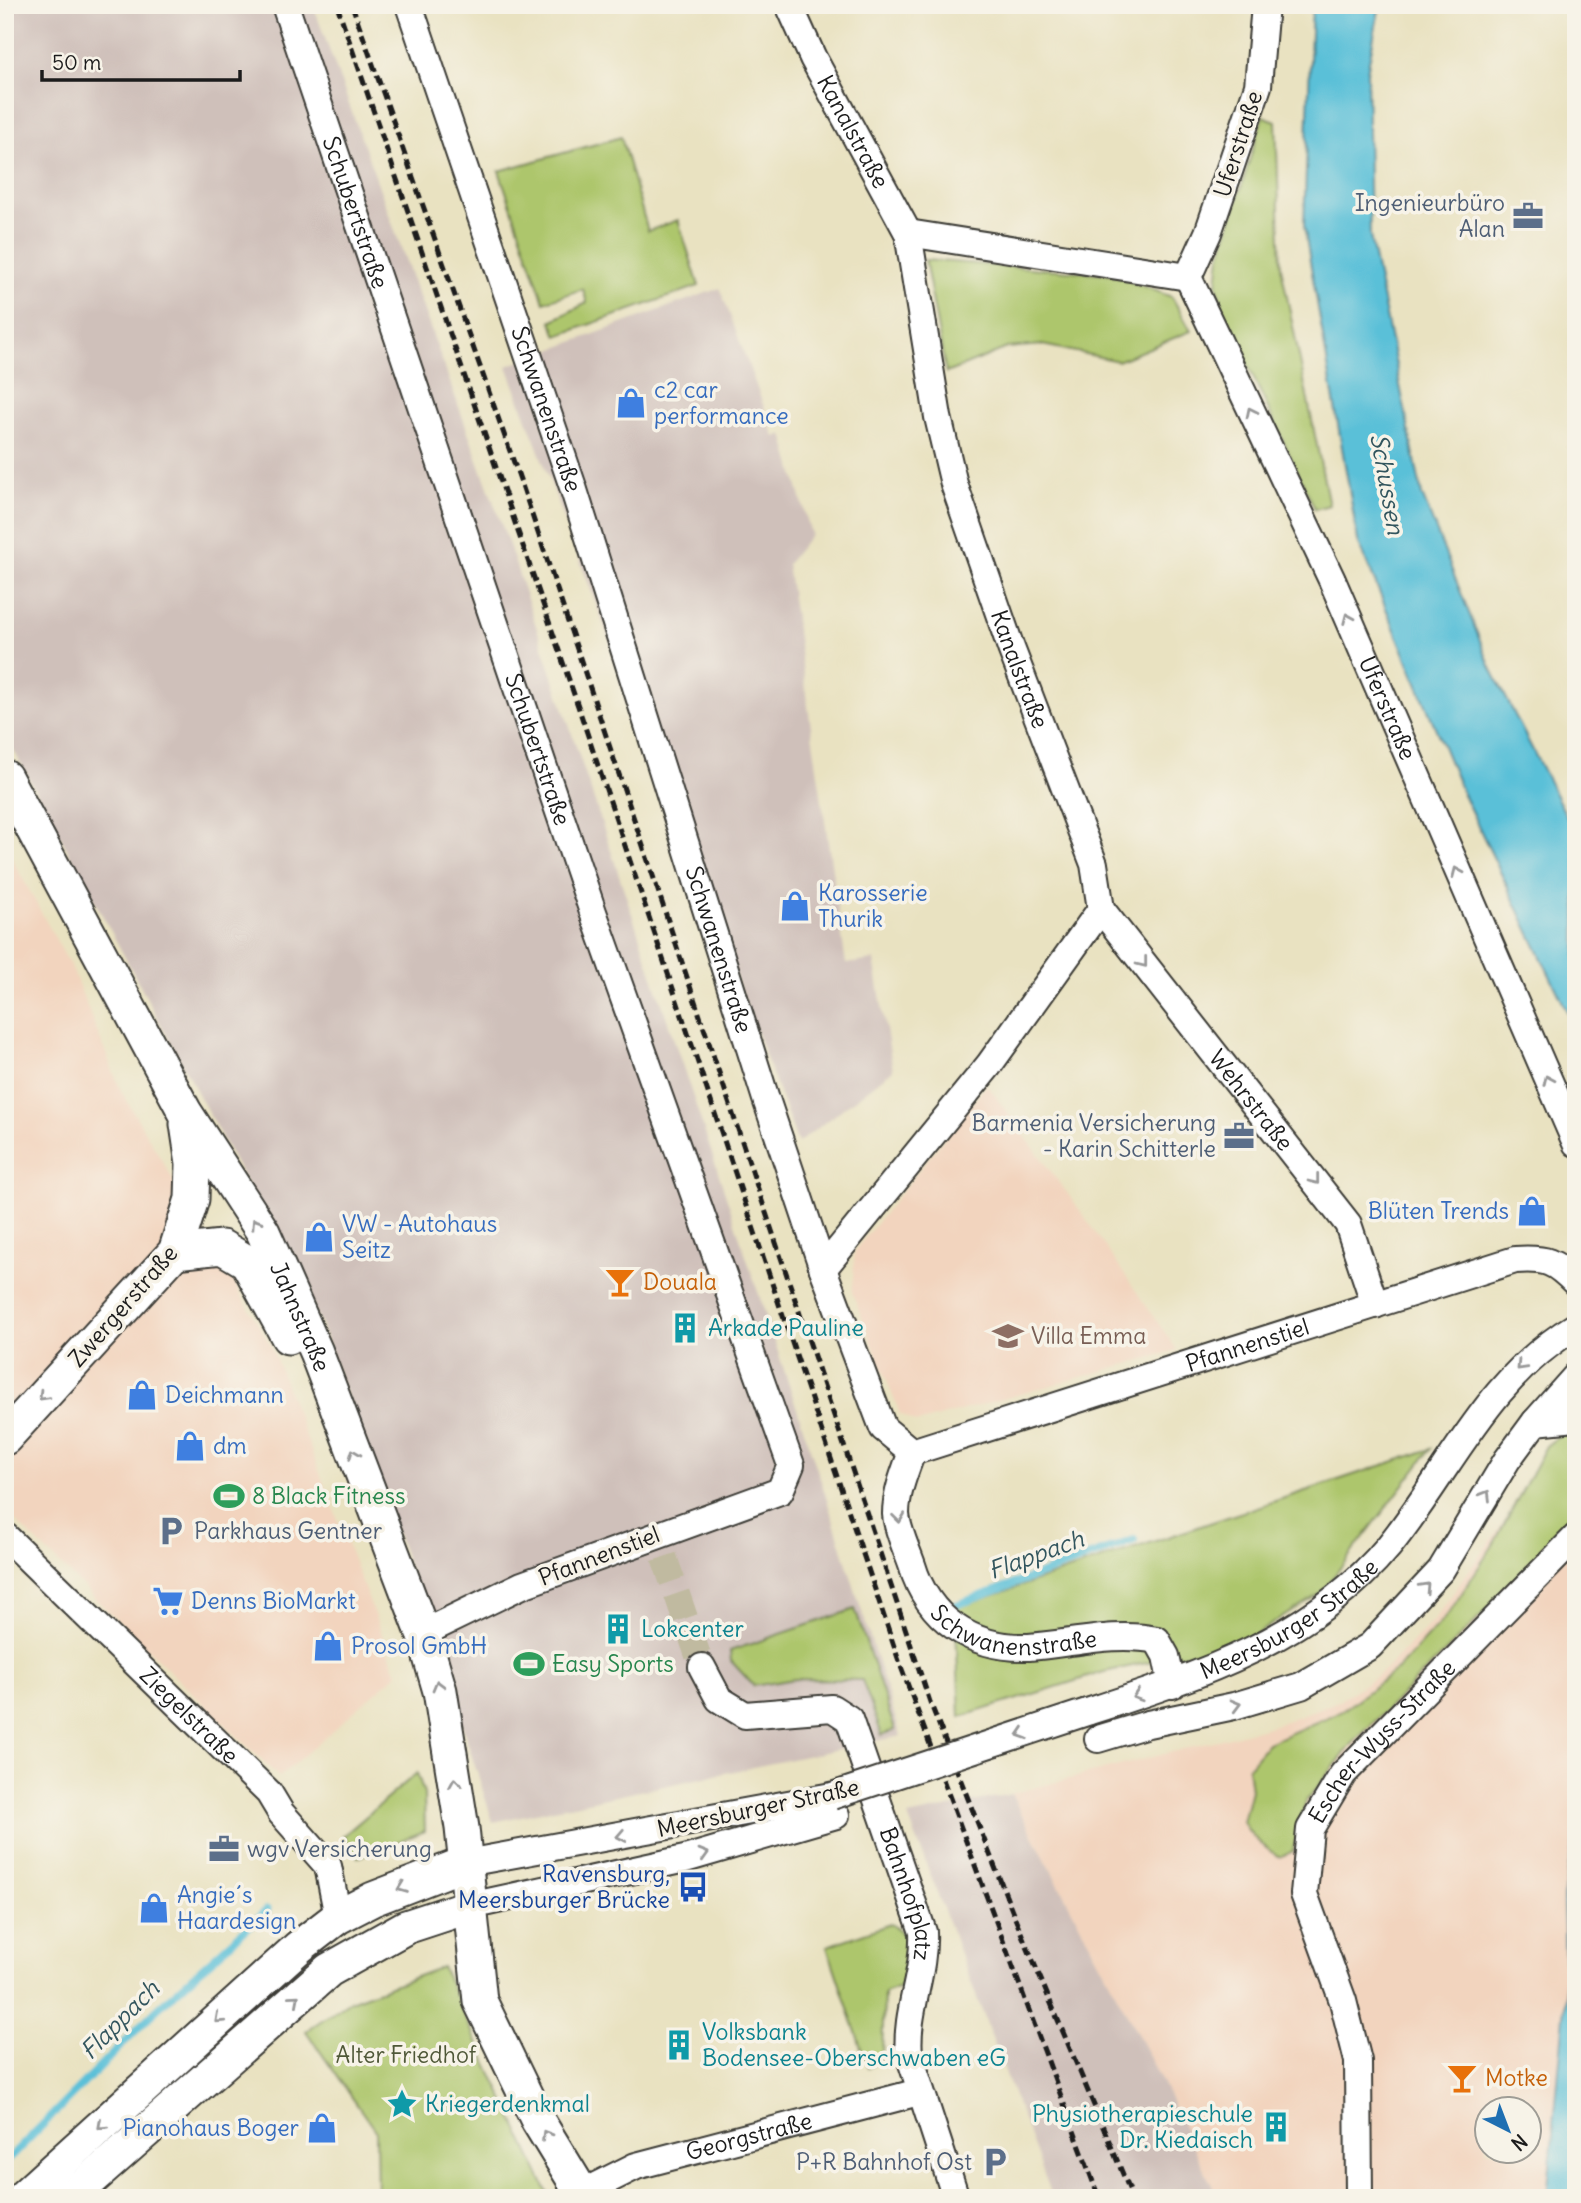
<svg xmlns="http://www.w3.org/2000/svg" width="1581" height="2203" font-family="Delius,sans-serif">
  <rect width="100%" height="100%" fill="#f7f3e8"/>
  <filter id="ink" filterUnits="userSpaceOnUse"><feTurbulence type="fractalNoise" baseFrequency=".0143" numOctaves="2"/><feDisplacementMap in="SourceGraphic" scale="14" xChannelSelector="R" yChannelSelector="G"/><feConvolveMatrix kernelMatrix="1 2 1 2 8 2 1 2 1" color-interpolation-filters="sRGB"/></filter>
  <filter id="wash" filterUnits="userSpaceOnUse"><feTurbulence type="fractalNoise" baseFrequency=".00686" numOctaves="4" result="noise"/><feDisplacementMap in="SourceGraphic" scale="28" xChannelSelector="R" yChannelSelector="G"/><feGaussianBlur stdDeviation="1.57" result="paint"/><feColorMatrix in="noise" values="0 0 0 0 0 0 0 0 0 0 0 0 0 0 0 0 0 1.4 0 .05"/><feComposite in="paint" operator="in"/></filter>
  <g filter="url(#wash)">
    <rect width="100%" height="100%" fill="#e9e2c1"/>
    <!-- built -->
    <g fill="#f2d4be" fill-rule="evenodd">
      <path d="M 5,846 L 72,969 L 121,1091 L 271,1346 L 397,1674 L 279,1777 L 5,1511 Z"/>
      <path d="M 987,1085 L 1076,1205 L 1177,1350 L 917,1423 L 900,1414 L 852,1292 L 855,1250 Z"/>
      <path d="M 1576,1422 L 1576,2198 L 1218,2198 L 1150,2058 L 1011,1794 L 1272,1726 L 1339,1701 L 1385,1670 L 1433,1621 ZM 1486,2108 L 1528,2108 L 1528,2150 L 1486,2150 Z"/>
    </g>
    <!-- industrial -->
    <g fill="#cfc0ba">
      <path d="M 5,5 L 313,5 L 509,545 L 820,1478 L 901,1736 L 493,1822 L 428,1620 L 318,1317 L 5,734 Z"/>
      <path d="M 720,288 L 775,437 L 783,434 L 811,534 L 787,564 L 846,964 L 874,960 L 893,1070 L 798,1143 L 507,366 Z"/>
      <path d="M 1011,1794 L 1150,2058 L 1218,2198 L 1053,2198 L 908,1816 Z"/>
    </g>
    <!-- green -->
    <g fill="#adc66c" stroke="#647144" stroke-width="2">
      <path d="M 1263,116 L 1276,121 L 1281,267 L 1329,505 L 1315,509 L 1222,310 L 1217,283 L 1220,257 Z"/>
      <path d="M 621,137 L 648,231 L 678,220 L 699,286 L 557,336 L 551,321 L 587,303 L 583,289 L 544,302 L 499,171 Z"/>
      <path d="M 925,260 L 1111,274 L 1172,297 L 1191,331 L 1118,361 L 1043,345 L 1007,348 L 946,373 Z"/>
      <path d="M 1563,1433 L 1576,1434 L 1576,1510 L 1559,1539 L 1354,1742 L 1306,1801 L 1296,1835 L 1294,1851 L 1279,1857 C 1264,1847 1252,1838 1243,1822 L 1251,1790 L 1248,1767 L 1268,1743 L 1342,1711 L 1399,1668 L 1449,1613 L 1493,1545 L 1546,1446 Z"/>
      <path d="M 1431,1449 L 1321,1593 L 1242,1643 L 1104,1672 L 960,1717 L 955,1608 Z"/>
      <path d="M 855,1609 L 895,1730 L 882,1735 L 862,1680 L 794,1679 L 754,1686 L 731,1661 L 730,1651 Z"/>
      <path d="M 417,1773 L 424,1793 L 425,1831 L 359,1857 L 343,1836 Z"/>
      <path d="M 890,1924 C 915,1934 904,1966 900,1987 L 884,1993 L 882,2058 L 868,2068 L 827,1946 Z"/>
      <path d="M 442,1967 L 550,2198 L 377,2198 L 376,2132 L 306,2031 L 350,2001 Z"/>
    </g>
    <!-- water -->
    <g fill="#5ac0d8" stroke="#3b6e7a" stroke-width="2">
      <path d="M 1312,5 L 1380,5 L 1367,72 L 1370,236 L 1422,495 L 1491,668 L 1576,835 L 1576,1030 L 1462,792 L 1358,541 L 1304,226 Z"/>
      <path d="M 1576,1829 L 1576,2198 L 1547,2198 L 1566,1995 L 1563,1897 Z"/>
    </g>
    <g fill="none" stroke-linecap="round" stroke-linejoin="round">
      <!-- stream -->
      <g stroke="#5ac0d8" stroke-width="8">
        <path d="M 951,1607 L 1134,1540"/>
        <path d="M 5,2163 L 157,2009 L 267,1910"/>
      </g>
    </g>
  </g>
  <g filter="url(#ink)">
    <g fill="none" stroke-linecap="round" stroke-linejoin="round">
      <!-- minor-tunnel -->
      <path stroke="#c0baa0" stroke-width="26" stroke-dasharray="26 13" stroke-linecap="butt" d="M 664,1557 L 702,1667"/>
      <!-- minor casing -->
      <g stroke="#3b3a35" stroke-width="30">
        <g id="minor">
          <path id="s1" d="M 285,5 L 593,912 L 791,1465 L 780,1491 L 522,1585 L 423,1633"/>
          <path id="s2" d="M 409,5 L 573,487 L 766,1099 L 823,1269 L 883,1428 L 912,1452"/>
          <path id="s3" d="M 789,5 L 813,58 L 908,233 L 938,417 L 954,484 L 1011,648 L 1094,864 L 1101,909 L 989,1065 L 823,1269"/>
          <path id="s4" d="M 1265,5 L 1258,86 L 1208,233 L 1188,277 L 1332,580 L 1576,1143"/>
          <path d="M 908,233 L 1188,277"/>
          <path id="s5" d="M 1101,909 L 1348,1224 L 1375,1305"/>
          <path d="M 1535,1422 L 1576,1418"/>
          <path id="s6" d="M 912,1452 L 1515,1260 C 1547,1258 1554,1261 1576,1283"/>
          <path id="s7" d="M 912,1452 C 905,1471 896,1493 896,1514 C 897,1530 907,1550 912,1565 C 928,1619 972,1649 1029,1647 C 1072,1644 1114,1631 1157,1640 L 1166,1656 L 1172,1685"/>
          <path id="s8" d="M 5,1536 L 269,1793 L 281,1813 L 328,1866 L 338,1917"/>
          <path id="s9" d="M 702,1667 L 719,1699 L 745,1715 L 832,1708 L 849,1719 L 923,1932 C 925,1974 905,2012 909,2054 L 956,2198"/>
          <path id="s10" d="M 1087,1712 C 1198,1676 1311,1640 1389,1546 C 1452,1468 1486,1380 1576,1326"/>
          <path d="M 1098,1739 L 1148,1724 L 1234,1706 L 1301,1686 L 1370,1646 L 1441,1570 L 1507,1460 L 1535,1422 L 1576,1376"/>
          <path d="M 466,1863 L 832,1796"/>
          <path d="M 470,1906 L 685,1859 L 836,1815"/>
          <path id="s11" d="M 582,2193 L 636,2166 L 919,2092"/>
          <path id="s12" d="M 1359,2198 L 1358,2061 L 1343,2001 L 1304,1894 L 1310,1829 L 1343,1774 L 1576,1537"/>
        </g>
      </g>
      <!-- major casing -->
      <g stroke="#3b3a35" stroke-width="37">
        <g id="major">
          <path id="s13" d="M 5,777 L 185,1112 L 263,1232 L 316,1352 L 423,1633 L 440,1691 L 462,1828 L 480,2001 L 538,2121 L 585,2198"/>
          <path d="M 175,1252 L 222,1247 L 247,1262 L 288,1337"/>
          <path d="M 5,1438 L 175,1252 L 192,1199 L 193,1164 L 187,1124"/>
          <path d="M 22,2198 L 299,1947 L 338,1917 L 373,1899 L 466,1863"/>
          <path d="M 70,2198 L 329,1970 L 406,1927 L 470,1906"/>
        </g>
      </g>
      <!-- minor -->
      <use href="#minor" stroke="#fff" stroke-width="26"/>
      <!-- major -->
      <use href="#major" stroke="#fff" stroke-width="33"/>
      <!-- rail -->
      <g stroke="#1c1c1c" stroke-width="5" stroke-dasharray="10 5" stroke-linecap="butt">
        <path d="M 337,5 L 578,706 L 900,1664 L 1099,2198"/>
        <path d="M 352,5 L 523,488 L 930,1702 L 1015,1918 L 1133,2198"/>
      </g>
      <!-- minor-bridge casing -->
      <g stroke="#3b3a35" stroke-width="30" stroke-linecap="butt">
        <path id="minor-bridge" d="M 832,1796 L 1087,1712"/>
      </g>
      <!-- minor-bridge -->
      <use href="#minor-bridge" stroke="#fff" stroke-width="26"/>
    </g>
    <!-- one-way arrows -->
    <defs><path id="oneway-chevron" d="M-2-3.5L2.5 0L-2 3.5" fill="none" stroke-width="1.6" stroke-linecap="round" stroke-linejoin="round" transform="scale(1.75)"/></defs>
    <g stroke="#999">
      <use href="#oneway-chevron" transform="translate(1251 412) rotate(-116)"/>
      <use href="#oneway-chevron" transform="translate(1348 618) rotate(-113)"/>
      <use href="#oneway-chevron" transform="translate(1457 872) rotate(-113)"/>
      <use href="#oneway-chevron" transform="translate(1143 963) rotate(52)"/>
      <use href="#oneway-chevron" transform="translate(1548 1080) rotate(-114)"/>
      <use href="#oneway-chevron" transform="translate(1315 1180) rotate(52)"/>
      <use href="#oneway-chevron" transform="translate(256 1223) rotate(-123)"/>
      <use href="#oneway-chevron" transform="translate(1521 1366) rotate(134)"/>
      <use href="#oneway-chevron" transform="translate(43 1396) rotate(133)"/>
      <use href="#oneway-chevron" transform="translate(354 1454) rotate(-111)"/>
      <use href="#oneway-chevron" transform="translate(1486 1495) rotate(-59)"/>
      <use href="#oneway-chevron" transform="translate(899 1518) rotate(83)"/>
      <use href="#oneway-chevron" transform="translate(1425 1587) rotate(-47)"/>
      <use href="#oneway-chevron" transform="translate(438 1685) rotate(-105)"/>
      <use href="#oneway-chevron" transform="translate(1137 1696) rotate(162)"/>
      <use href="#oneway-chevron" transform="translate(1236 1705) rotate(-15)"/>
      <use href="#oneway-chevron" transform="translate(1022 1734) rotate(162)"/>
      <use href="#oneway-chevron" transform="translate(455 1783) rotate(-99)"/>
      <use href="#oneway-chevron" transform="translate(621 1836) rotate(169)"/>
      <use href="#oneway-chevron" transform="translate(704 1854) rotate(-16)"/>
      <use href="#oneway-chevron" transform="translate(402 1888) rotate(159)"/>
      <use href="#oneway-chevron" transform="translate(295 1999) rotate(-41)"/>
      <use href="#oneway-chevron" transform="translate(219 2019) rotate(138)"/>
      <use href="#oneway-chevron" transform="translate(102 2125) rotate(138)"/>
      <use href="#oneway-chevron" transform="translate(546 2135) rotate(-121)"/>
    </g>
  </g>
  <!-- icons -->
  <defs>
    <g id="office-bare" transform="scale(2.415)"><path d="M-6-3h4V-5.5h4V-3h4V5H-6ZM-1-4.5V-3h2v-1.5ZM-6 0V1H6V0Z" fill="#5c6f8a" stroke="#f7f3e8" stroke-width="2.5" paint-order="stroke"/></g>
    <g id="shop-bare" transform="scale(2.415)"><path d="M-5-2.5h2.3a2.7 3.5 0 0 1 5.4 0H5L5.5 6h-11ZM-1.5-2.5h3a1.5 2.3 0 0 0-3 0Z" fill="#3f7fe0" stroke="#f7f3e8" stroke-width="2.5" paint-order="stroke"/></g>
    <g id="bar-bare" transform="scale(2.415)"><path d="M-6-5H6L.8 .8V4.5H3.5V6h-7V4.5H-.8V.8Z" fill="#e8710a" stroke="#f7f3e8" stroke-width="2.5" paint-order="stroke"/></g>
    <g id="building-bare" transform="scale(2.415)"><path d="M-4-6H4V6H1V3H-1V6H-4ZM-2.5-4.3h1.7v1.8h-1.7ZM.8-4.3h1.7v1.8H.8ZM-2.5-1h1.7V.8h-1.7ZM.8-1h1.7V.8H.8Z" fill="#0f9aa8" stroke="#f7f3e8" stroke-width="2.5" paint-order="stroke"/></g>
    <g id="school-bare" transform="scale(2.415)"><path d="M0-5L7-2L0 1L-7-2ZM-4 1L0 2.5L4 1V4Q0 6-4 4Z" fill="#8d6e63" stroke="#f7f3e8" stroke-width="2.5" paint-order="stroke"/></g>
    <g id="stadium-bare" transform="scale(2.415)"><path d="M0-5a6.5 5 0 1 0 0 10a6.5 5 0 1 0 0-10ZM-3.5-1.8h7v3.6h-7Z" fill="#2e9e5b" stroke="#f7f3e8" stroke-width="2.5" paint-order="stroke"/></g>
    <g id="parking-bare" transform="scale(2.415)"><path d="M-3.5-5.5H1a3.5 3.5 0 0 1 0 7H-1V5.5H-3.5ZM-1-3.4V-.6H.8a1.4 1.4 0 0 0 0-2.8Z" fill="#5c6f8a" stroke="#f7f3e8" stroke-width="2.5" paint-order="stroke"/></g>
    <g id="supermarket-bare" transform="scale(2.415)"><path d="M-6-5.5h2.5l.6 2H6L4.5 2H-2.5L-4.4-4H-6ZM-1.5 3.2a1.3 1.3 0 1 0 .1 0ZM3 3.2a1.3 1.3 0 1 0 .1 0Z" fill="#3f7fe0" stroke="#f7f3e8" stroke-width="2.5" paint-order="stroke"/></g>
    <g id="bus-bare" transform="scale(2.415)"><path d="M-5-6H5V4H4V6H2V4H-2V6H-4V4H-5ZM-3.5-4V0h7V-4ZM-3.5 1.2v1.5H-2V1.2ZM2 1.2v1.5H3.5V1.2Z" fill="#1a4fb4" stroke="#f7f3e8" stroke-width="2.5" paint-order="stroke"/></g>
    <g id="sight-bare" transform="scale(2.415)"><path d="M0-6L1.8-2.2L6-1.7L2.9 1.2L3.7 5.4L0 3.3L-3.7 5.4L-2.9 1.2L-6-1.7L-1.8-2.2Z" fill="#0f9aa8" stroke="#f7f3e8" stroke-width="2.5" paint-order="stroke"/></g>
  </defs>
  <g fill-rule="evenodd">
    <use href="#office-bare" x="1528" y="216"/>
    <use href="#shop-bare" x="631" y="403"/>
    <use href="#shop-bare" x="795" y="906"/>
    <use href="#office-bare" x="1239" y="1136"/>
    <use href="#shop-bare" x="1532" y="1211"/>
    <use href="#shop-bare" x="319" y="1237"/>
    <use href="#bar-bare" x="620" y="1282"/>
    <use href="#building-bare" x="685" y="1328"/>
    <use href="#school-bare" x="1008" y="1336"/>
    <use href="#shop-bare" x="142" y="1395"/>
    <use href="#shop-bare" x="190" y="1446"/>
    <use href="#stadium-bare" x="229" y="1496"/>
    <use href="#parking-bare" x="171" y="1531"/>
    <use href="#supermarket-bare" x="168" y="1601"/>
    <use href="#building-bare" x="618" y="1629"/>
    <use href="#shop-bare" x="328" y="1646"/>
    <use href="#stadium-bare" x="529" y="1664"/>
    <use href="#office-bare" x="224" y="1849"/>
    <use href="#bus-bare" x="693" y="1887"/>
    <use href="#shop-bare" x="154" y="1908"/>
    <use href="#building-bare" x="679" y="2045"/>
    <use href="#bar-bare" x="1462" y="2078"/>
    <use href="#sight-bare" x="402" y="2104"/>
    <use href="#building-bare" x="1276" y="2127"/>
    <use href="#shop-bare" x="322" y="2128"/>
    <use href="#parking-bare" x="995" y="2162"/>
  </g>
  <g text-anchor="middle" stroke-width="7" stroke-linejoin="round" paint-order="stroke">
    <!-- street labels -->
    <g font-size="23" fill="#1c1c1c" stroke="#f7f3e8">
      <text dy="8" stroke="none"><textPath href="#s3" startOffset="142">Kanalstraße</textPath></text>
      <text transform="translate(1238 144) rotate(-72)" y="8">Uferstraße</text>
      <text dy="8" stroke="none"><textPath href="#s1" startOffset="219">Schubertstraße</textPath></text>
      <text dy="8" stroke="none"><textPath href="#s2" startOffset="427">Schwanenstraße</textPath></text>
      <text dy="8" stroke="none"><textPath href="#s3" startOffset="709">Kanalstraße</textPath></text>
      <text dy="8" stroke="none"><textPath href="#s4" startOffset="760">Uferstraße</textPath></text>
      <text dy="8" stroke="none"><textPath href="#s1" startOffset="786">Schubertstraße</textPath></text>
      <text dy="8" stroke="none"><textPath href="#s2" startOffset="994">Schwanenstraße</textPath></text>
      <text dy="8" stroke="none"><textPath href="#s5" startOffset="243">Wehrstraße</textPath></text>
      <text transform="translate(123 1306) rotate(-49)" y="8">Zwergerstraße</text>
      <text dy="8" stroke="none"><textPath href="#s13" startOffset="616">Jahnstraße</textPath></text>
      <text dy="8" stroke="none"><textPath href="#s6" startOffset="352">Pfannenstiel</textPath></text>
      <text transform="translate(599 1556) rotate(-21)" y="8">Pfannenstiel</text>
      <text dy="8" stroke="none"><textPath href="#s10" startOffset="224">Meersburger Straße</textPath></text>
      <text dy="8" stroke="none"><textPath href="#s7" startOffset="254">Schwanenstraße</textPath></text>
      <text dy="8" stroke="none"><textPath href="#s8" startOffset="257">Ziegelstraße</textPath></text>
      <text dy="8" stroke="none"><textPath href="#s12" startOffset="492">Escher-Wyss-Straße</textPath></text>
      <text transform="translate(758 1808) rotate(-12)" y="8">Meersburger Straße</text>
      <text dy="8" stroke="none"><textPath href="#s9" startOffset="359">Bahnhofplatz</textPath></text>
      <text dy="8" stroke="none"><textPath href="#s11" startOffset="177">Georgstraße</textPath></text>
    </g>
    <!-- service labels -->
    <g font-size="23" fill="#4e5e75" stroke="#f7f3e8" text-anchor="end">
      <text x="1505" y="211">Ingenieurbüro<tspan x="1505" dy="26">Alan</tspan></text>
      <text x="1216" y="1131">Barmenia Versicherung<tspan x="1216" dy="26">- Karin Schitterle</tspan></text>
      <text x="194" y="1539" text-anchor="start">Parkhaus Gentner</text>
      <text x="247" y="1857" text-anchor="start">wgv Versicherung</text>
      <text x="972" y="2170">P+R Bahnhof Ost</text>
    </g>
    <!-- shop labels -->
    <g font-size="23" fill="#366cbe" stroke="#f7f3e8" text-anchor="start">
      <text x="654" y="398">c2 car<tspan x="654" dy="26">performance</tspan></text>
      <text x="818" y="901">Karosserie<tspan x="818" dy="26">Thurik</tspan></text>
      <text x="1509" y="1219" text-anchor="end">Blüten Trends</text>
      <text x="342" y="1232">VW - Autohaus<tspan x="342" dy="26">Seitz</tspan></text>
      <text x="165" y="1403">Deichmann</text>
      <text x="213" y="1454">dm</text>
      <text x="191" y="1609">Denns BioMarkt</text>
      <text x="351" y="1654">Prosol GmbH</text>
      <text x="177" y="1903">Angie´s<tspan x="177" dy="26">Haardesign</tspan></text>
      <text x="299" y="2136" text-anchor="end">Pianohaus Boger</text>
    </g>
    <!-- food labels -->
    <g font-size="23" fill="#c56008" stroke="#f7f3e8" text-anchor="start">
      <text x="643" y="1290">Douala</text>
      <text x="1485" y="2086">Motke</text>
    </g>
    <!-- culture labels -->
    <g font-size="23" fill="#0d838f" stroke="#f7f3e8" text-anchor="start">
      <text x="708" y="1336">Arkade Pauline</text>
      <text x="641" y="1637">Lokcenter</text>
      <text x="702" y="2040">Volksbank<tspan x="702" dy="26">Bodensee-Oberschwaben eG</tspan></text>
      <text x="425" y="2112">Kriegerdenkmal</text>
      <text x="1253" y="2122" text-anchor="end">Physiotherapieschule<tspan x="1253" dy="26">Dr. Kiedaisch</tspan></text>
    </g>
    <!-- education labels -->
    <g font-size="23" fill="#785e54" stroke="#f7f3e8" text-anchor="start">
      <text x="1031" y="1344">Villa Emma</text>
    </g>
    <!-- leisure labels -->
    <g font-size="23" fill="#27864d" stroke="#f7f3e8" text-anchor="start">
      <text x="252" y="1504">8 Black Fitness</text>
      <text x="552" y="1672">Easy Sports</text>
    </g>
    <!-- transit labels -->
    <g font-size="23" fill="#164399" stroke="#f7f3e8" text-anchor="end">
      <text x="670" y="1882">Ravensburg,<tspan x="670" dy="26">Meersburger Brücke</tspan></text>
    </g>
    <!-- park labels -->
    <g font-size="23" fill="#4f5838" stroke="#f7f3e8">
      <text x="406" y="2063">Alter Friedhof</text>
    </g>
    <!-- water labels -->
    <g font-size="24" font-style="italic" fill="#32555e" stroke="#f7f3e8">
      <text transform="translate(1387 484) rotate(80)" y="8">Schussen</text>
      <text transform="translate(1036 1555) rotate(-20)" y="8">Flappach</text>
      <text transform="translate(120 2020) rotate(-45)" y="8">Flappach</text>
    </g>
  </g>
  <!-- margin -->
  <rect width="1581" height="2203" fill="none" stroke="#f7f3e8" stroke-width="28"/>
  <!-- north arrow -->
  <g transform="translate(1508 2130) rotate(138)"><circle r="33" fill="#f7f3e8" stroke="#9f9d96" stroke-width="2"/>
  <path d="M0-5L12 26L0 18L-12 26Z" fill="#1f6fb2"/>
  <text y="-10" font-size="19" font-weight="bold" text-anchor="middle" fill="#1c1c1c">N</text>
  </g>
  <!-- scale -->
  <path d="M42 70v10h198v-10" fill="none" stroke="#1c1c1c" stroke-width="3.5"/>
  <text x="52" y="70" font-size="21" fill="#1c1c1c" stroke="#f7f3e8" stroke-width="5" paint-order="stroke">50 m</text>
</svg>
